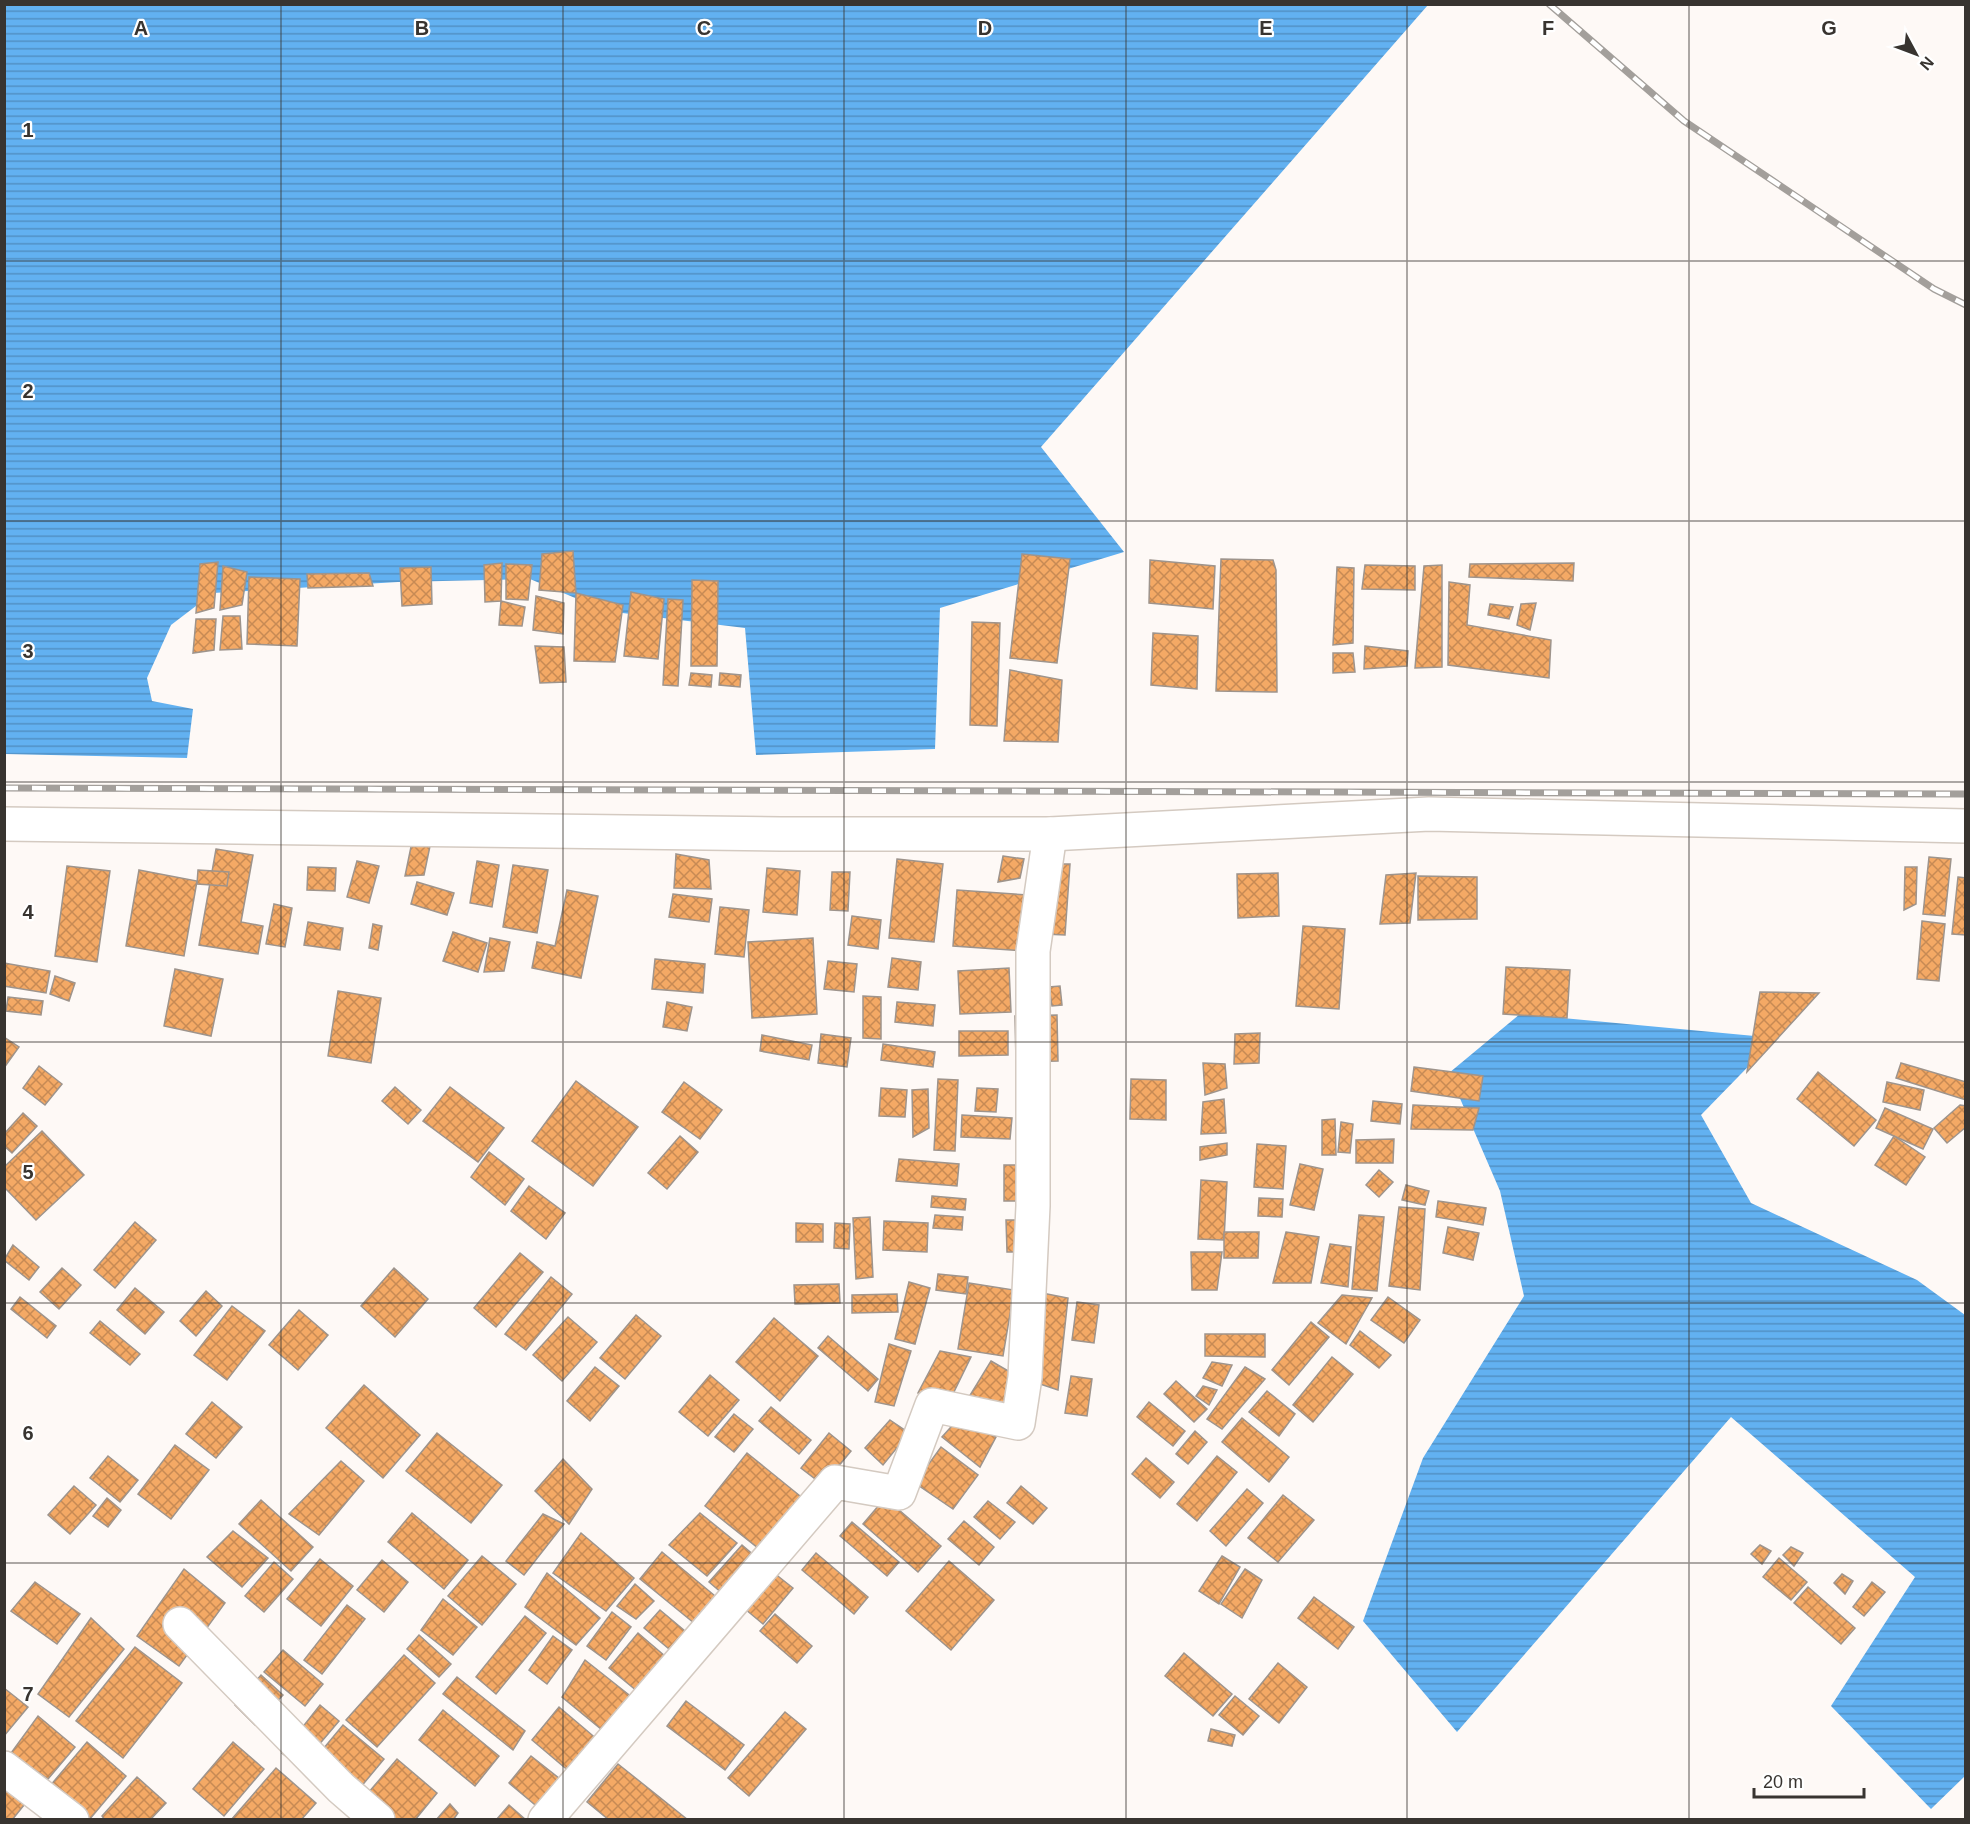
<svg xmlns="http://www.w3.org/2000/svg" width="1970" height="1824" font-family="Arial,sans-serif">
  <defs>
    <pattern id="water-rules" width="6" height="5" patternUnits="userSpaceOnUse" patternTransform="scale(1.5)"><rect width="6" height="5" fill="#62b1f1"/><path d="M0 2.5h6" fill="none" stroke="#5291c4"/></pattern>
    <pattern id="building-cross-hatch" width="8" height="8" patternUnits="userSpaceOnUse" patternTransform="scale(1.5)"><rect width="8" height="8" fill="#f4a965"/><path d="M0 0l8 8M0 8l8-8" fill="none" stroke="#c78a54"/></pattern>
  </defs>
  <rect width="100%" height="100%" fill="#fef9f6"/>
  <!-- water -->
  <g fill="url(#water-rules)">
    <path d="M 5,5 L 1428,5 L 1041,447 L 1124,552 L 940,608 L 935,749 L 756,755 L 745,628 L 606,611 L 530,579 L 398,582 L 213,593 L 171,625 L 147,678 L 152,701 L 193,709 L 187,758 L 5,754 Z"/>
    <path d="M 1520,1014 L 1776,1038 L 1701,1115 L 1751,1203 L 1917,1280 L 1965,1315 L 1965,1776 L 1931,1809 L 1831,1706 L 1915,1577 L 1731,1417 L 1457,1732 L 1363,1621 L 1423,1458 L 1524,1296 L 1500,1191 L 1449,1073 Z"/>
  </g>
  <!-- building -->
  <g fill="url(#building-cross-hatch)" stroke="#9e948c" stroke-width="1.5">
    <path d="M 573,551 L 576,593 L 539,590 L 542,554 Z"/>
    <path d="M 1022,554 L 1070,559 L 1057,663 L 1010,658 Z"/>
    <path d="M 1221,559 L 1273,560 L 1276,570 L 1277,692 L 1216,691 Z"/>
    <path d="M 1150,560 L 1215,566 L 1213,609 L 1149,603 Z"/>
    <path d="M 218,562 L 214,608 L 196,613 L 200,564 Z"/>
    <path d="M 502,563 L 501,601 L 485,602 L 484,565 Z"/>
    <path d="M 1574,563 L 1573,581 L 1469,577 L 1470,564 Z"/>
    <path d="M 506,564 L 532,565 L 528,600 L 506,599 Z"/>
    <path d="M 1365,565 L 1415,566 L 1415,590 L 1362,589 Z"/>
    <path d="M 1442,565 L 1442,667 L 1415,668 L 1424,566 Z"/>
    <path d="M 223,566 L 247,572 L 242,605 L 220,610 Z"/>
    <path d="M 431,567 L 432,604 L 402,606 L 400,568 Z"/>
    <path d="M 1337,567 L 1354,568 L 1353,643 L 1333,645 Z"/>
    <path d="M 369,573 L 373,586 L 308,588 L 307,574 Z"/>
    <path d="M 249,577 L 300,579 L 297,646 L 247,644 Z"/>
    <path d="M 692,580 L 718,581 L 717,666 L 691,666 Z"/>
    <path d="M 1449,582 L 1470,585 L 1467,625 L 1551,640 L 1549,678 L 1448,665 Z"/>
    <path d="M 631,592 L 664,599 L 658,659 L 624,656 Z"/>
    <path d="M 576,593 L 623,605 L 615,662 L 574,661 Z"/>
    <path d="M 536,596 L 564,603 L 563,634 L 533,630 Z"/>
    <path d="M 668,599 L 683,600 L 678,686 L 663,685 Z"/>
    <path d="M 501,601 L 525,607 L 522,626 L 499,625 Z"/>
    <path d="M 1536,603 L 1530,630 L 1517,625 L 1521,604 Z"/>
    <path d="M 1490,604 L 1513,607 L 1509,619 L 1488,615 Z"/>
    <path d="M 223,616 L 240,616 L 242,649 L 220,650 Z"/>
    <path d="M 196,619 L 216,619 L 214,650 L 193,653 Z"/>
    <path d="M 972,622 L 1000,623 L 997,726 L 970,725 Z"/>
    <path d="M 1153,633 L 1198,636 L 1197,689 L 1151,685 Z"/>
    <path d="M 535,646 L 564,647 L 566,682 L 540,683 Z"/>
    <path d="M 1365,646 L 1408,651 L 1407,666 L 1364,669 Z"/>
    <path d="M 1333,653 L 1353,653 L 1355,672 L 1333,673 Z"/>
    <path d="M 1010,670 L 1062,680 L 1058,742 L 1004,741 Z"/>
    <path d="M 691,673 L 712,675 L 711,687 L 689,685 Z"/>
    <path d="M 720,673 L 741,675 L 740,687 L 719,685 Z"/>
    <path d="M 412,842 L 430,846 L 424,875 L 405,876 Z"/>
    <path d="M 216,849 L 253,855 L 241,922 L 263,926 L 258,954 L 199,945 Z"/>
    <path d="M 676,854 L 709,860 L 711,889 L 674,888 Z"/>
    <path d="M 1003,856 L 1024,859 L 1020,878 L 998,882 Z"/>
    <path d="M 1929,857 L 1951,859 L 1945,916 L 1923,914 Z"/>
    <path d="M 897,859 L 943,864 L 934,942 L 889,938 Z"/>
    <path d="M 357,861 L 379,866 L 369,903 L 347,897 Z"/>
    <path d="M 477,861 L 499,865 L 492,907 L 470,903 Z"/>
    <path d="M 1049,864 L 1070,864 L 1065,935 L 1044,934 Z"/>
    <path d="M 513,865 L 548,870 L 537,933 L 503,927 Z"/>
    <path d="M 67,866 L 110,871 L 97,962 L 55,956 Z"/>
    <path d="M 308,867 L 336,868 L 335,891 L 307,890 Z"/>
    <path d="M 1905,867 L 1917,867 L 1916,904 L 1904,910 Z"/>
    <path d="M 767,868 L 800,871 L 797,915 L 763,912 Z"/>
    <path d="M 139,870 L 197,881 L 184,956 L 126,946 Z"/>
    <path d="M 198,870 L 229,872 L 227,886 L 197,884 Z"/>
    <path d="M 832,872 L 850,872 L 848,911 L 830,910 Z"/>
    <path d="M 1278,873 L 1279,916 L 1238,918 L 1237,874 Z"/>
    <path d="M 1416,873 L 1410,923 L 1380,924 L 1386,875 Z"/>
    <path d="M 1418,876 L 1477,877 L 1477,919 L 1418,920 Z"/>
    <path d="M 1958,877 L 1966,878 L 1966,935 L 1952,934 Z"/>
    <path d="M 417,882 L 454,893 L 447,915 L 411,904 Z"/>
    <path d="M 567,890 L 598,896 L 581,978 L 532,968 L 537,942 L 555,946 Z"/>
    <path d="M 957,890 L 1028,895 L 1024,951 L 953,946 Z"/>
    <path d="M 673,894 L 712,899 L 709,922 L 669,917 Z"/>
    <path d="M 274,904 L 292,908 L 285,947 L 266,944 Z"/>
    <path d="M 720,907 L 749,910 L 744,957 L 715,954 Z"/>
    <path d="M 852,916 L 881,920 L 878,949 L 848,945 Z"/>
    <path d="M 1922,921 L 1945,924 L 1939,981 L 1917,979 Z"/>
    <path d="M 308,922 L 343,928 L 340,950 L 304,945 Z"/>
    <path d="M 373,924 L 382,926 L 378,950 L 369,948 Z"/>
    <path d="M 1303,926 L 1345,929 L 1339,1009 L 1296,1006 Z"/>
    <path d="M 453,932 L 487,943 L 478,972 L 443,961 Z"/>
    <path d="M 490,938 L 510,942 L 504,971 L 484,972 Z"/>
    <path d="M 813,938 L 817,1014 L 752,1018 L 748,942 Z"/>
    <path d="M 892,958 L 921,962 L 918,990 L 888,987 Z"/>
    <path d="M 655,959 L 705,964 L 703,993 L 652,989 Z"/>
    <path d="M 828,961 L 857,964 L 854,992 L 824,989 Z"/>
    <path d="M 4,963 L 50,971 L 46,993 L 4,986 Z"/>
    <path d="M 1506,967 L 1570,970 L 1567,1018 L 1503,1014 Z"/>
    <path d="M 1009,968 L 1011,1012 L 960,1014 L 958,971 Z"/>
    <path d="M 175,969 L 223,979 L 211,1036 L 164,1026 Z"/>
    <path d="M 55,976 L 75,983 L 69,1001 L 50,994 Z"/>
    <path d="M 1060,986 L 1062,1005 L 1052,1006 L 1049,987 Z"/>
    <path d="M 338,991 L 381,998 L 371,1063 L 328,1056 Z"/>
    <path d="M 1760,992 L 1819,993 L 1747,1072 Z"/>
    <path d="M 863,996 L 881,997 L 881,1039 L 863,1038 Z"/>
    <path d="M 8,997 L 43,1001 L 41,1015 L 6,1011 Z"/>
    <path d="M 667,1002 L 692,1007 L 687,1031 L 663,1027 Z"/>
    <path d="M 897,1002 L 935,1005 L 933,1026 L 895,1022 Z"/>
    <path d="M 1057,1015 L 1058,1061 L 1016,1062 L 1015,1016 Z"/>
    <path d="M 959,1031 L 1008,1031 L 1008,1055 L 959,1056 Z"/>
    <path d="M 1260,1033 L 1259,1063 L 1234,1064 L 1235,1034 Z"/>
    <path d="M 821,1034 L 851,1038 L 847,1067 L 818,1063 Z"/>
    <path d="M 762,1035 L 812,1045 L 809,1060 L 760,1051 Z"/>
    <path d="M 4,1037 L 19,1047 L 4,1068 Z"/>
    <path d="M 883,1044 L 935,1052 L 933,1067 L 881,1060 Z"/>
    <path d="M 1203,1063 L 1225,1064 L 1227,1088 L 1205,1095 Z"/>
    <path d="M 1901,1063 L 1966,1082 L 1966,1100 L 1896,1078 Z"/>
    <path d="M 39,1066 L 62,1084 L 45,1105 L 23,1088 Z"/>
    <path d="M 1414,1067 L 1483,1076 L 1479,1101 L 1411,1091 Z"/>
    <path d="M 1818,1072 L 1876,1120 L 1854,1146 L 1797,1099 Z"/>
    <path d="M 938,1079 L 958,1080 L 955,1151 L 934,1150 Z"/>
    <path d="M 1131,1079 L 1166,1080 L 1166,1120 L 1130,1119 Z"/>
    <path d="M 576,1081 L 638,1127 L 593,1186 L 532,1141 Z"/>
    <path d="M 684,1082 L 722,1110 L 700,1139 L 662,1112 Z"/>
    <path d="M 1887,1082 L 1924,1090 L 1920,1110 L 1883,1102 Z"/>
    <path d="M 395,1087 L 421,1110 L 408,1124 L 382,1101 Z"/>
    <path d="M 450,1087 L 504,1128 L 478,1162 L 423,1121 Z"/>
    <path d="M 881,1088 L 907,1090 L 905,1117 L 879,1116 Z"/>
    <path d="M 977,1088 L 998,1089 L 996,1112 L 975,1111 Z"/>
    <path d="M 928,1089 L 929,1128 L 913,1137 L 912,1090 Z"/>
    <path d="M 1224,1099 L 1226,1133 L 1201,1134 L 1203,1102 Z"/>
    <path d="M 1373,1101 L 1402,1104 L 1400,1124 L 1371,1121 Z"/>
    <path d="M 1413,1105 L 1479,1108 L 1473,1130 L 1411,1129 Z"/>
    <path d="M 1960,1105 L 1966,1106 L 1966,1127 L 1947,1143 L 1934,1128 Z"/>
    <path d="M 1885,1108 L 1933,1129 L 1923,1149 L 1876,1128 Z"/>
    <path d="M 23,1113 L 37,1126 L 12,1153 L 4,1146 L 4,1134 Z"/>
    <path d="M 962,1115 L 1012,1118 L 1010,1139 L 961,1137 Z"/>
    <path d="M 1335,1119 L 1336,1155 L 1322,1155 L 1322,1120 Z"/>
    <path d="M 1341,1122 L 1353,1124 L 1350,1153 L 1338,1152 Z"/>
    <path d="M 42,1131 L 84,1175 L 36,1220 L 4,1187 L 4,1167 Z"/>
    <path d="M 680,1136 L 698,1152 L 667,1189 L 648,1173 Z"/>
    <path d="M 1894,1136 L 1925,1157 L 1906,1185 L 1875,1165 Z"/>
    <path d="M 1394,1139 L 1393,1163 L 1356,1163 L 1356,1140 Z"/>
    <path d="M 1227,1143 L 1227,1155 L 1200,1160 L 1200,1147 Z"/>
    <path d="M 1257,1144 L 1286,1146 L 1283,1189 L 1254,1187 Z"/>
    <path d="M 489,1152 L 524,1179 L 505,1205 L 471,1177 Z"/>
    <path d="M 899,1159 L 959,1164 L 957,1186 L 896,1181 Z"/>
    <path d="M 1300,1164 L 1323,1169 L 1314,1210 L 1290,1205 Z"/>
    <rect x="1004" y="1165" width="18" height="36"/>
    <path d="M 1379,1170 L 1393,1182 L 1379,1197 L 1366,1185 Z"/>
    <path d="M 1201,1180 L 1227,1182 L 1224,1240 L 1198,1239 Z"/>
    <path d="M 1406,1185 L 1429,1191 L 1425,1205 L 1402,1200 Z"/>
    <path d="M 529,1186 L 565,1213 L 546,1239 L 511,1211 Z"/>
    <path d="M 932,1196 L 966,1199 L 965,1210 L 931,1207 Z"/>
    <path d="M 1259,1198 L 1283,1199 L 1282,1217 L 1258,1216 Z"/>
    <path d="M 1438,1201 L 1486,1208 L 1483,1225 L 1436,1217 Z"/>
    <path d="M 1399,1207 L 1425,1209 L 1420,1290 L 1389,1286 Z"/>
    <path d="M 935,1215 L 963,1217 L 962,1230 L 933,1228 Z"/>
    <path d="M 1359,1215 L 1384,1217 L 1377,1291 L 1352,1289 Z"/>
    <path d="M 870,1217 L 873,1277 L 856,1279 L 853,1218 Z"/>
    <path d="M 1006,1220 L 1027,1220 L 1027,1252 L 1007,1252 Z"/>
    <path d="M 884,1221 L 928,1223 L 927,1252 L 883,1250 Z"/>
    <path d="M 135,1222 L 156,1240 L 115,1288 L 94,1270 Z"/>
    <path d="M 796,1223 L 823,1224 L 823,1242 L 796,1242 Z"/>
    <path d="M 835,1223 L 850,1224 L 849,1249 L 834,1248 Z"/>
    <path d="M 1448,1227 L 1479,1233 L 1473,1260 L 1443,1253 Z"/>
    <path d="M 1224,1232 L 1259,1232 L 1258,1258 L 1224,1258 Z"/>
    <path d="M 1286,1232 L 1319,1237 L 1311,1283 L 1273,1283 Z"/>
    <path d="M 1330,1244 L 1351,1247 L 1348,1287 L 1321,1283 Z"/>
    <path d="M 13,1245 L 39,1267 L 29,1280 L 4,1260 Z"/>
    <path d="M 1191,1252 L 1222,1252 L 1217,1290 L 1192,1290 Z"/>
    <path d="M 520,1253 L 543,1272 L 496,1327 L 474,1308 Z"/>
    <path d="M 62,1268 L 81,1285 L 59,1309 L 40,1292 Z"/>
    <path d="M 394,1268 L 428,1299 L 395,1337 L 361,1306 Z"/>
    <path d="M 938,1274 L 968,1277 L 966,1294 L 936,1290 Z"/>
    <path d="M 551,1277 L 572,1294 L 526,1350 L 505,1334 Z"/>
    <path d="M 909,1282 L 930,1288 L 915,1344 L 895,1339 Z"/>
    <path d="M 969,1283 L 1014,1290 L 1003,1356 L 958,1349 Z"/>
    <path d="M 839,1284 L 840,1303 L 795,1304 L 794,1285 Z"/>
    <path d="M 135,1288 L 164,1312 L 145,1334 L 117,1310 Z"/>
    <path d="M 206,1291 L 222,1306 L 196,1336 L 180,1321 Z"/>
    <path d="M 1037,1292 L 1068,1298 L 1058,1390 L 1031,1381 Z"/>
    <path d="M 897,1294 L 898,1312 L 852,1313 L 852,1295 Z"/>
    <path d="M 1342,1295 L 1372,1298 L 1346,1344 L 1318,1323 Z"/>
    <path d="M 20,1297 L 56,1326 L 47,1338 L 11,1309 Z"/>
    <path d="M 1388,1297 L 1420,1320 L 1404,1343 L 1371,1320 Z"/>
    <path d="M 1077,1302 L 1099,1305 L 1094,1343 L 1072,1340 Z"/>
    <path d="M 232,1306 L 265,1331 L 227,1380 L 194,1355 Z"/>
    <path d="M 299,1310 L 328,1335 L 298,1370 L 269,1345 Z"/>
    <path d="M 636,1315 L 661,1336 L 625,1379 L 600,1358 Z"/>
    <path d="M 568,1317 L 597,1342 L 562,1381 L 533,1355 Z"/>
    <path d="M 774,1318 L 818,1356 L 780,1401 L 736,1362 Z"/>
    <path d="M 100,1321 L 140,1354 L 130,1365 L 90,1333 Z"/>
    <path d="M 1311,1322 L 1329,1337 L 1289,1385 L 1272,1370 Z"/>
    <path d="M 1360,1331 L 1391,1355 L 1379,1368 L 1350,1345 Z"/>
    <path d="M 1205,1334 L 1265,1334 L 1265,1357 L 1205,1356 Z"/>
    <path d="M 828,1336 L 878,1379 L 868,1391 L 818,1348 Z"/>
    <path d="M 889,1344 L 911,1351 L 894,1406 L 875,1402 Z"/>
    <path d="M 940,1351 L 971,1357 L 951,1398 L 918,1393 Z"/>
    <path d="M 1332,1357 L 1353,1374 L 1313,1422 L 1293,1405 Z"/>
    <path d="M 991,1361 L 1029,1383 L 999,1432 L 961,1410 Z"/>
    <path d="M 1212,1362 L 1232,1365 L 1222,1386 L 1203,1378 Z"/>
    <path d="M 595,1367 L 619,1386 L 590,1421 L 567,1401 Z"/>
    <path d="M 1245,1367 L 1265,1379 L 1222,1429 L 1207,1419 Z"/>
    <path d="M 710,1375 L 739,1400 L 708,1436 L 679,1412 Z"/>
    <path d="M 1071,1376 L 1092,1379 L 1087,1416 L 1065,1413 Z"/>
    <path d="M 1176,1381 L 1207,1409 L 1194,1422 L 1164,1394 Z"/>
    <path d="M 364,1385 L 420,1435 L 383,1478 L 326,1428 Z"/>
    <path d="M 1203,1386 L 1217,1390 L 1209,1405 L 1196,1396 Z"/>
    <path d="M 1267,1391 L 1295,1414 L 1279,1436 L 1249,1412 Z"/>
    <path d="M 212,1402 L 242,1427 L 216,1458 L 186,1434 Z"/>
    <path d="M 1149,1402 L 1185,1431 L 1173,1446 L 1137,1417 Z"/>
    <path d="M 771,1407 L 811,1440 L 799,1454 L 759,1421 Z"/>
    <path d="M 734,1414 L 753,1429 L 734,1452 L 715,1437 Z"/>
    <path d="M 960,1417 L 996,1437 L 980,1467 L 942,1437 Z"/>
    <path d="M 1242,1418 L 1289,1457 L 1269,1482 L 1222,1442 Z"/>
    <path d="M 890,1420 L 909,1433 L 883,1465 L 865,1448 Z"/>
    <path d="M 1195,1431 L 1207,1442 L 1188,1464 L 1176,1454 Z"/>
    <path d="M 437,1433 L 502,1485 L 471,1523 L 406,1471 Z"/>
    <path d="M 829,1433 L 851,1451 L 823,1485 L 801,1468 Z"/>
    <path d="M 175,1445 L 209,1470 L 171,1519 L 138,1494 Z"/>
    <path d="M 941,1447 L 978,1475 L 953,1509 L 915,1483 Z"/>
    <path d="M 747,1453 L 810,1504 L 768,1556 L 705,1506 Z"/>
    <path d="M 108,1456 L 138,1480 L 120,1502 L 90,1478 Z"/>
    <path d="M 1217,1456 L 1237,1472 L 1197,1521 L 1177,1504 Z"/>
    <path d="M 1146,1458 L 1174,1482 L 1160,1498 L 1132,1474 Z"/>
    <path d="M 563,1459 L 592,1489 L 569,1524 L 535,1491 Z"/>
    <path d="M 341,1461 L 364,1481 L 319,1535 L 289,1514 Z"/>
    <path d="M 74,1486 L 96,1505 L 70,1534 L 48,1515 Z"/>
    <path d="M 1021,1486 L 1047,1508 L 1033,1524 L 1007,1503 Z"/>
    <path d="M 1247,1489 L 1263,1503 L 1226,1546 L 1210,1531 Z"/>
    <path d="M 1283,1495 L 1314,1520 L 1278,1562 L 1248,1538 Z"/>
    <path d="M 107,1498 L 121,1510 L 108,1527 L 93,1516 Z"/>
    <path d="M 885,1498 L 941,1546 L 918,1572 L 863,1524 Z"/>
    <path d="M 261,1500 L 313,1547 L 291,1571 L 239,1524 Z"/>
    <path d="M 988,1501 L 1015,1522 L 1000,1539 L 974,1517 Z"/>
    <path d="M 412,1513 L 468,1560 L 444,1589 L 388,1542 Z"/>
    <path d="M 700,1513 L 737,1543 L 707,1576 L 669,1545 Z"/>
    <path d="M 543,1514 L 564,1524 L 524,1575 L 506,1561 Z"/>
    <path d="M 964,1521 L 994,1547 L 979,1565 L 948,1539 Z"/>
    <path d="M 852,1522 L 899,1562 L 887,1576 L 840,1536 Z"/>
    <path d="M 233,1531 L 268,1558 L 242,1587 L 207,1557 Z"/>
    <path d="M 581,1533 L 634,1578 L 606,1611 L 553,1573 Z"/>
    <path d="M 742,1545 L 762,1562 L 730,1600 L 709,1582 Z"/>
    <path d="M 1760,1545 L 1771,1551 L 1762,1564 L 1751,1554 Z"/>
    <path d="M 1791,1547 L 1803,1553 L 1794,1566 L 1783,1555 Z"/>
    <path d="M 662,1552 L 726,1605 L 705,1632 L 640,1579 Z"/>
    <path d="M 816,1553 L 868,1597 L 854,1614 L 802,1570 Z"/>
    <path d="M 482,1556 L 516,1584 L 482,1625 L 448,1596 Z"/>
    <path d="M 1222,1556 L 1240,1567 L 1219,1604 L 1199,1591 Z"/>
    <path d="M 1779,1558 L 1807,1582 L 1791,1600 L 1763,1577 Z"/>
    <path d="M 320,1559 L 353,1586 L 321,1626 L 287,1599 Z"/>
    <path d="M 382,1560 L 408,1582 L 384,1612 L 357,1590 Z"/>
    <path d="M 949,1561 L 994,1600 L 951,1650 L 906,1611 Z"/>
    <path d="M 274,1562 L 293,1579 L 264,1612 L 245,1596 Z"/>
    <path d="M 184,1569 L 225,1603 L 179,1666 L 137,1636 Z"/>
    <path d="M 769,1569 L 793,1588 L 763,1624 L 739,1604 Z"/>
    <path d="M 1245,1569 L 1262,1580 L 1242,1618 L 1221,1604 Z"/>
    <path d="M 547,1573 L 600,1618 L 576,1645 L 525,1607 Z"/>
    <path d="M 1842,1574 L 1853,1581 L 1845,1594 L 1834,1583 Z"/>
    <path d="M 35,1582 L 80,1614 L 57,1644 L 11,1611 Z"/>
    <path d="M 1872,1582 L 1885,1592 L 1864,1616 L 1853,1607 Z"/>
    <path d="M 635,1584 L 654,1601 L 636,1619 L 617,1606 Z"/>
    <path d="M 1808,1587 L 1855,1628 L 1841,1644 L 1794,1603 Z"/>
    <path d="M 1314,1597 L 1354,1627 L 1338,1649 L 1298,1618 Z"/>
    <path d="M 443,1599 L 477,1627 L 453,1655 L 421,1630 Z"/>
    <path d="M 347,1605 L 365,1619 L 322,1674 L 304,1660 Z"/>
    <path d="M 660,1610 L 697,1641 L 681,1659 L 644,1628 Z"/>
    <path d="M 612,1612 L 631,1627 L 606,1660 L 587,1646 Z"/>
    <path d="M 775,1614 L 812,1646 L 797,1663 L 760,1631 Z"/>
    <path d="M 525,1616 L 546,1633 L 496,1694 L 476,1677 Z"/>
    <path d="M 91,1618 L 124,1649 L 69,1717 L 38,1694 Z"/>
    <path d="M 638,1633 L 672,1662 L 643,1696 L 609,1668 Z"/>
    <path d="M 419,1635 L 451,1664 L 439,1677 L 407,1649 Z"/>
    <path d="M 553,1636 L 572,1650 L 547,1684 L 529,1670 Z"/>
    <path d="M 135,1647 L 182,1683 L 123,1758 L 76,1721 Z"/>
    <path d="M 283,1650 L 323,1684 L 305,1706 L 264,1672 Z"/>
    <path d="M 1184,1653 L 1232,1694 L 1213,1716 L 1165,1676 Z"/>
    <path d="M 404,1655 L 435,1683 L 377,1747 L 346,1720 Z"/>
    <path d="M 585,1660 L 638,1702 L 607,1734 L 562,1697 Z"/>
    <path d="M 1278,1663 L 1307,1687 L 1279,1723 L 1249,1699 Z"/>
    <path d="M 261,1675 L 283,1695 L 255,1725 L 235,1705 Z"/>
    <path d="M 457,1677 L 525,1731 L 513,1750 L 443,1694 Z"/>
    <path d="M 4,1688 L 28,1707 L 4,1736 Z"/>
    <path d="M 1235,1696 L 1259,1716 L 1243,1735 L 1219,1715 Z"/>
    <path d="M 686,1701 L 744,1745 L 725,1770 L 667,1726 Z"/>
    <path d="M 320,1705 L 339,1721 L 300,1767 L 282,1753 Z"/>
    <path d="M 559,1707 L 605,1746 L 577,1778 L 532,1740 Z"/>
    <path d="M 443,1710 L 499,1756 L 475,1786 L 419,1740 Z"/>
    <path d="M 785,1712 L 806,1729 L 749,1796 L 728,1778 Z"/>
    <path d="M 38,1716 L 75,1747 L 48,1779 L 11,1753 Z"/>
    <path d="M 343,1725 L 384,1759 L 350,1800 L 309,1766 Z"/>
    <path d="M 1211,1729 L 1235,1735 L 1232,1746 L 1208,1741 Z"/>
    <path d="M 87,1742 L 126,1776 L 89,1820 L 63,1820 L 39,1799 Z"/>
    <path d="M 233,1742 L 264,1769 L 224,1816 L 193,1789 Z"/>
    <path d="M 531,1756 L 569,1786 L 546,1814 L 509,1783 Z"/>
    <path d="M 397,1759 L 437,1793 L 415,1820 L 387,1820 L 363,1799 Z"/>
    <path d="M 618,1764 L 688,1820 L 609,1820 L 587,1802 Z"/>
    <path d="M 276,1768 L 316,1803 L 301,1820 L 231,1820 Z"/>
    <path d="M 137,1777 L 166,1803 L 150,1820 L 105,1820 L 102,1816 Z"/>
    <path d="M 4,1781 L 28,1800 L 12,1820 L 4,1820 Z"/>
    <path d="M 450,1804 L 458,1813 L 453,1820 L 436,1820 Z"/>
    <path d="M 509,1805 L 526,1820 L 496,1820 Z"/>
  </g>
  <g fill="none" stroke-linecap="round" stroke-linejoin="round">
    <!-- street casing -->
    <g stroke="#d4cac1" stroke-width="36">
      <g id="street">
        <path d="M 4,824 L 781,834 L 1050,834 L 1429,814 L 1966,826"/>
        <path d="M 180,1624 L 341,1788 L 378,1820"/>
        <path d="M 4,1768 L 72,1820"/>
        <path d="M 545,1820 L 835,1482 L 899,1493 L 932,1405 L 1018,1423 L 1025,1377 L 1033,1206 L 1033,951 L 1050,834"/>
      </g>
    </g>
    <!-- street -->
    <use href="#street" stroke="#fff" stroke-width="33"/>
    <!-- rail casing -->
    <g stroke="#a39f9b" stroke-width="7">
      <g id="rail">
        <path d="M 1549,4 L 1684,121 L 1934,289 L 1966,305"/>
        <path d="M 4,788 L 1966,794"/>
      </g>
    </g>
    <!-- rail -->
    <use href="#rail" stroke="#fff" stroke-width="4.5" stroke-dasharray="14" stroke-linecap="butt"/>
  </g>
  <!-- grid -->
  <path fill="none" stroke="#383430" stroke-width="1.5" stroke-opacity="0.55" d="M 281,4 L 281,1820M 563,4 L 563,1820M 844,4 L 844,1820M 1126,4 L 1126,1820M 1407,4 L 1407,1820M 1689,4 L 1689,1820M 4,261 L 1966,261M 4,521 L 1966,521M 4,782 L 1966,782M 4,1042 L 1966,1042M 4,1303 L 1966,1303M 4,1563 L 1966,1563"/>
  <g font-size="20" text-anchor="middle" font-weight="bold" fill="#383430" stroke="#fff" stroke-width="4.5" stroke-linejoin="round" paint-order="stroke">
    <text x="141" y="35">A</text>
    <text x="422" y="35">B</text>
    <text x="704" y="35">C</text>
    <text x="985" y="35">D</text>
    <text x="1266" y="35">E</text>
    <text x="1548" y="35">F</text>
    <text x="1829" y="35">G</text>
    <text x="28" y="137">1</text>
    <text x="28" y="398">2</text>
    <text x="28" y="658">3</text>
    <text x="28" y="919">4</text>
    <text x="28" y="1179">5</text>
    <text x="28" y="1440">6</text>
    <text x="28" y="1701">7</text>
  </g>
  <!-- border -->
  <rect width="1970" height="1824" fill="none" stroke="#383430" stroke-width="12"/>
  <!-- north arrow -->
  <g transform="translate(1916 54) rotate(131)" stroke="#ffffff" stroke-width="4.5" paint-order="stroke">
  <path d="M0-4.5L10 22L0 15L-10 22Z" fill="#383430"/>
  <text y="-9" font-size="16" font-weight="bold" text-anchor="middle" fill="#383430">N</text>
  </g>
  <!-- scale -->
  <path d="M1754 1788v9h110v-9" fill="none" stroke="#383430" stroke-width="3"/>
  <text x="1763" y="1788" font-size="18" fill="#383430" stroke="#ffffff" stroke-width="4.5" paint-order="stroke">20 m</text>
</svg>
